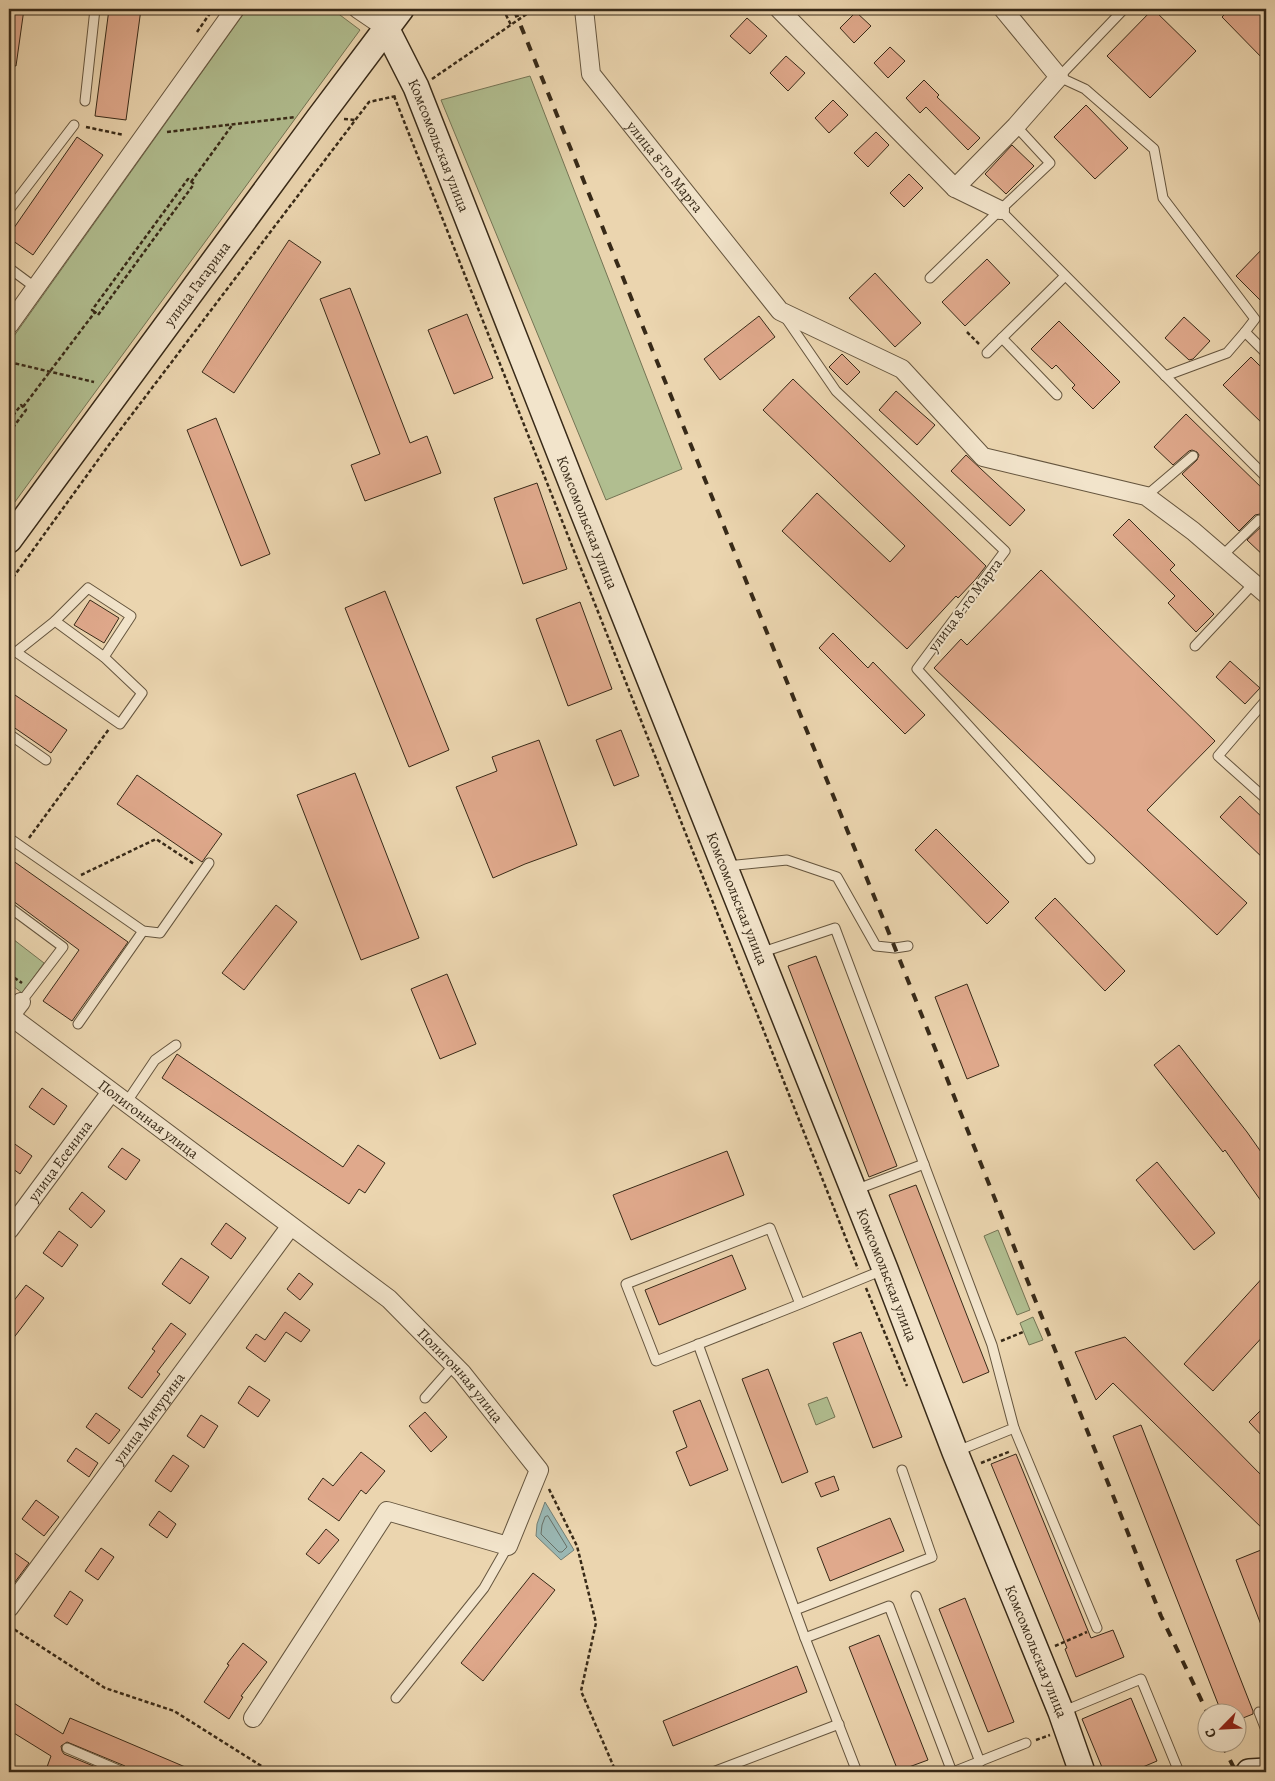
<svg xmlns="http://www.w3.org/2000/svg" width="1275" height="1781" font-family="Alegreya,serif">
  <rect width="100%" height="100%" fill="#ebd5af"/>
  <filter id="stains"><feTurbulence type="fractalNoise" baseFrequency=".004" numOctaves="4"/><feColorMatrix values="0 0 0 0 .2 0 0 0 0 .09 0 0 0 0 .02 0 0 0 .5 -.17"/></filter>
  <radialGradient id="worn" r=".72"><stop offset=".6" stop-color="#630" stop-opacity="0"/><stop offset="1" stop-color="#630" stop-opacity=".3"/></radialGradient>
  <!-- green -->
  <g fill="#b1be90" stroke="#747454">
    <path d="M 247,9 L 332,9 L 360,30 L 9,510 L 9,343 Z"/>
    <path d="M 530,76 L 682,469 L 606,500 L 441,100 Z"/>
    <path d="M 9,936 L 44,963 L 22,993 L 9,983 Z"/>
    <path d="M 998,1230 L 1030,1310 L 1017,1315 L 984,1236 Z"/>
    <path d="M 1033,1317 L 1043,1340 L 1029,1345 L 1020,1323 Z"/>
    <path d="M 827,1397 L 835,1417 L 816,1425 L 808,1404 Z"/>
  </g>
  <!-- water -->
  <path fill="#9ab7b3" stroke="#737f75" d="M 545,1502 L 574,1550 L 561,1560 L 536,1536 L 537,1524 Z"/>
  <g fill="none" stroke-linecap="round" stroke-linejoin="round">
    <!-- shore -->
    <path stroke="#697066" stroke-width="1" d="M 548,1516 L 567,1547 L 562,1552 L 559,1552 L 541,1534 L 542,1525 L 545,1517 Z"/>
  </g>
  <!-- building -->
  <g fill="#e0a98c" stroke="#382a18">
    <path d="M 9,9 L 24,9 L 16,66 L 9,65 Z"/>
    <path d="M 109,9 L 141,9 L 126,120 L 95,116 Z"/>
    <path d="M 1153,9 L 1196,51 L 1150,98 L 1107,56 Z"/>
    <path d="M 1230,9 L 1266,9 L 1266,62 L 1222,17 Z"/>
    <path d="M 856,12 L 871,26 L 854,43 L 840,28 Z"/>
    <path d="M 747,18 L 767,36 L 750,54 L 730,36 Z"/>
    <path d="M 890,47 L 905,61 L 888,78 L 874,63 Z"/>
    <path d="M 786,56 L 805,73 L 788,91 L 770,73 Z"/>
    <path d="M 924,80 L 939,95 L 937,97 L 980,138 L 968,150 L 926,107 L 920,113 L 906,98 Z"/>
    <path d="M 833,100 L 848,115 L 829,133 L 815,118 Z"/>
    <path d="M 1086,105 L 1128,148 L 1095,179 L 1054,137 Z"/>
    <path d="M 876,132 L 889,145 L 868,167 L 854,153 Z"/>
    <path d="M 77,137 L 103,155 L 33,255 L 9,238 L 9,235 Z"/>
    <path d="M 1012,145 L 1034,166 L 1006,194 L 985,174 Z"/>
    <path d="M 909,174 L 923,188 L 904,207 L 890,193 Z"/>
    <path d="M 289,240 L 321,262 L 234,393 L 202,372 Z"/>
    <path d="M 1266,245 L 1266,306 L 1236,276 Z"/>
    <path d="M 987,259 L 1010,283 L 965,326 L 942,302 Z"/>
    <path d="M 875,273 L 921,323 L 895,347 L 849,298 Z"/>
    <path d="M 350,288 L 410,443 L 427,436 L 441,473 L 365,501 L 351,465 L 380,454 L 320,299 Z"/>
    <path d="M 467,314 L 493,378 L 454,394 L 428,330 Z"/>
    <path d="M 759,316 L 775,337 L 720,380 L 704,359 Z"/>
    <path d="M 1184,317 L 1210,341 L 1193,359 L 1189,360 L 1165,338 Z"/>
    <path d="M 1059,321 L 1120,382 L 1093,409 L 1072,388 L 1075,385 L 1056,365 L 1052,369 L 1031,349 Z"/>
    <path d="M 842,354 L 860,372 L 847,385 L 829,367 Z"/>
    <path d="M 1251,357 L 1266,372 L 1266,427 L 1223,385 Z"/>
    <path d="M 793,379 L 986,566 L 975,580 L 958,598 L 956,596 L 907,649 L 782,531 L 817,493 L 890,562 L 905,546 L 763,410 Z"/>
    <path d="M 896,391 L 935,425 L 917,445 L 879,410 Z"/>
    <path d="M 1186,414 L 1266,492 L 1266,558 L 1247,540 L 1264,524 L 1265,519 L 1263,515 L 1260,514 L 1255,515 L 1239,531 L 1182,474 L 1197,460 L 1199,455 L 1197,452 L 1192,450 L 1189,451 L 1173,465 L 1154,447 Z"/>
    <path d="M 216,418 L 270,554 L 241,566 L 187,430 Z"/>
    <path d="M 966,455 L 1025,510 L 1010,526 L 951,471 Z"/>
    <path d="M 537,483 L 567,569 L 523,584 L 494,498 Z"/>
    <path d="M 1129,519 L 1175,565 L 1170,570 L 1214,614 L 1196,632 L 1168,603 L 1175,596 L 1113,535 Z"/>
    <path d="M 1041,570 L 1215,741 L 1147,810 L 1247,903 L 1217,935 L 934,668 L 961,639 L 967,645 Z"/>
    <path d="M 385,591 L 449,750 L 409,767 L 345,608 Z"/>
    <path d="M 90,600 L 119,618 L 104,643 L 74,625 Z"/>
    <path d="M 580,602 L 612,689 L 568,706 L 536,619 Z"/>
    <path d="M 833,633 L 868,668 L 873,662 L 925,715 L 905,734 L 819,648 Z"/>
    <path d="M 1230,661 L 1260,688 L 1245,704 L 1216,677 Z"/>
    <path d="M 9,691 L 67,730 L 51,753 L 9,724 Z"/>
    <path d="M 621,730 L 639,776 L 614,786 L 596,740 Z"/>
    <path d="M 539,740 L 577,845 L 525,864 L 493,878 L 456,787 L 497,771 L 492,757 Z"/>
    <path d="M 355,773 L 419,938 L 361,960 L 297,795 Z"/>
    <path d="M 137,775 L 222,834 L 202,862 L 117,804 Z"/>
    <path d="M 1240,796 L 1266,821 L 1266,861 L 1220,817 Z"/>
    <path d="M 936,829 L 1009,902 L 987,924 L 915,850 Z"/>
    <path d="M 9,858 L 128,942 L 72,1021 L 43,1001 L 79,950 L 9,898 Z"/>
    <path d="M 1055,898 L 1125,971 L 1105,991 L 1035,918 Z"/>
    <path d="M 276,905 L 297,922 L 244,990 L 222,973 Z"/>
    <path d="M 816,956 L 897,1166 L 869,1177 L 788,966 Z"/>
    <path d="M 447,974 L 476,1044 L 440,1059 L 411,989 Z"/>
    <path d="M 967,984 L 999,1066 L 967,1079 L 935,997 Z"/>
    <path d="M 1179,1045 L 1247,1132 L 1266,1159 L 1266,1208 L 1225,1150 L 1223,1152 L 1154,1065 Z"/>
    <path d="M 177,1054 L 343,1167 L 358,1145 L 385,1163 L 365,1193 L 359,1189 L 349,1204 L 162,1078 Z"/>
    <path d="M 42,1088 L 67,1106 L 54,1125 L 29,1107 Z"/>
    <path d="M 9,1140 L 32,1156 L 20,1174 L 9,1166 Z"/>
    <path d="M 122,1148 L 140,1160 L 126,1180 L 108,1167 Z"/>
    <path d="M 727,1151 L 744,1195 L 631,1240 L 613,1195 Z"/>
    <path d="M 1157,1162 L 1215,1233 L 1194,1250 L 1136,1180 Z"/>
    <path d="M 916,1185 L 989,1372 L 963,1383 L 889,1195 Z"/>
    <path d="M 82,1192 L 105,1211 L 91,1228 L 69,1209 Z"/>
    <path d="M 226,1223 L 246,1238 L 231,1259 L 211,1244 Z"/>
    <path d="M 59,1231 L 78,1245 L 62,1267 L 43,1253 Z"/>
    <path d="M 732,1255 L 746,1289 L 659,1325 L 645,1290 Z"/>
    <path d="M 181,1258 L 209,1277 L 190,1304 L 162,1284 Z"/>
    <path d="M 299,1273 L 313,1284 L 300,1300 L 287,1289 Z"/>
    <path d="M 1266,1274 L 1266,1333 L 1213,1391 L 1184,1364 Z"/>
    <path d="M 26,1285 L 44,1298 L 9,1344 L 9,1307 Z"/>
    <path d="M 285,1312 L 310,1330 L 301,1342 L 286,1332 L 265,1362 L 246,1348 L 256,1334 L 265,1340 Z"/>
    <path d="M 171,1323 L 186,1334 L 157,1372 L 160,1374 L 142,1398 L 128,1388 L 155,1351 L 152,1349 Z"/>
    <path d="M 861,1332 L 902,1437 L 873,1448 L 833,1343 Z"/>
    <path d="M 1125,1337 L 1266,1480 L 1266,1532 L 1113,1383 L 1096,1400 L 1075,1352 Z"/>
    <path d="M 768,1369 L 808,1472 L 782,1483 L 742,1379 Z"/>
    <path d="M 249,1386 L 270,1400 L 258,1417 L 238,1403 Z"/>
    <path d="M 700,1400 L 728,1470 L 690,1486 L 676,1452 L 687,1447 L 673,1411 Z"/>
    <path d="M 1266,1405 L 1266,1440 L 1249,1422 Z"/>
    <path d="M 425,1412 L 447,1437 L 431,1452 L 409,1426 Z"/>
    <path d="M 96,1413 L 120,1430 L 109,1444 L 86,1427 Z"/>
    <path d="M 201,1415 L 218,1426 L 204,1448 L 187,1436 Z"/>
    <path d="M 1141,1425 L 1253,1711 L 1253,1714 L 1238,1720 L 1238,1714 L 1222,1714 L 1113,1436 Z"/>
    <path d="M 76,1448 L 98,1463 L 89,1477 L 67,1461 Z"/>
    <path d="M 361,1452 L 385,1471 L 366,1494 L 361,1490 L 339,1521 L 308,1499 L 323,1478 L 333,1486 Z"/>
    <path d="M 1016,1454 L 1091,1638 L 1113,1630 L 1124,1657 L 1076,1677 L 1065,1649 L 1067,1648 L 991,1464 Z"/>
    <path d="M 173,1455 L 189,1466 L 171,1492 L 155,1481 Z"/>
    <path d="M 834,1476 L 839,1490 L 821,1497 L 815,1483 Z"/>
    <path d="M 36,1500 L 59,1517 L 44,1536 L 22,1519 Z"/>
    <path d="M 159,1511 L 176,1524 L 167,1538 L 149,1525 Z"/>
    <path d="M 890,1518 L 904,1551 L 830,1581 L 817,1548 Z"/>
    <path d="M 326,1529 L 339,1540 L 319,1564 L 306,1554 Z"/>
    <path d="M 101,1548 L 114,1557 L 98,1580 L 85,1571 Z"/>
    <path d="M 1266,1548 L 1266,1635 L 1265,1635 L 1236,1560 Z"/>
    <path d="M 9,1549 L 29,1563 L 9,1590 Z"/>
    <path d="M 533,1573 L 555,1590 L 483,1681 L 461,1663 Z"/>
    <path d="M 70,1591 L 83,1600 L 67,1625 L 54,1616 Z"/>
    <path d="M 965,1598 L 1014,1722 L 988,1732 L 939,1609 Z"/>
    <path d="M 879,1635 L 928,1760 L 898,1771 L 849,1647 Z"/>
    <path d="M 243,1643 L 267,1662 L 241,1696 L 243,1697 L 229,1719 L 204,1702 L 229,1665 L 227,1664 Z"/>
    <path d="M 797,1666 L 807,1692 L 673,1746 L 663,1721 Z"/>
    <path d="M 1131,1698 L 1157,1761 L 1131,1772 L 1104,1772 L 1082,1719 Z"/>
    <path d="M 9,1700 L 63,1734 L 70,1718 L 197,1772 L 129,1772 L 125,1766 L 67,1742 L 61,1746 L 62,1751 L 64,1754 L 108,1772 L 60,1772 L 47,1767 L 51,1756 L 9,1730 Z"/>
  </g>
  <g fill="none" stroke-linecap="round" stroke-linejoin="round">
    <!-- lane casing -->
    <g stroke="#65553e" stroke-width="11">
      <g id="lane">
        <path d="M 1124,9 L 1059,77 L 1085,89 L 1154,149 L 1163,198 L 1255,319 L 1245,332"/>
        <path d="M 85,101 L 95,9"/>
        <path d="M 1016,126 L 1050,163 L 1000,210 L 1266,477"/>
        <path d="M 9,210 L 74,125"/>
        <path d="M 9,268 L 36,288"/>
        <path d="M 930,278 L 1000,210"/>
        <path d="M 785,317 L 836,391 L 1005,551 L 917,669 L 1090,859"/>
        <path d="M 987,353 L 1002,338"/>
        <path d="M 1165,376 L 1227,353 L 1245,332 L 1266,353"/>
        <path d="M 1057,395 L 1002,338 L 1065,276"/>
        <path d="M 1146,496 L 1193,456"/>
        <path d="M 1222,556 L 1259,520"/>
        <path d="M 55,621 L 88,588 L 131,616 L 104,657"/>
        <path d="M 1195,646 L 1254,583"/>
        <path d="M 9,654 L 16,652 L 55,621 L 104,657 L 142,693 L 120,724 L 16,652"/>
        <path d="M 1266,700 L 1218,756 L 1266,799"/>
        <path d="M 9,734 L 46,760"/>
        <path d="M 9,838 L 143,931 L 160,933 L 209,863"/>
        <path d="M 727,866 L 787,860 L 837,877 L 876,946 L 895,948 L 908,946"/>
        <path d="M 9,907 L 63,947 L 21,1002"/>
        <path d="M 760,953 L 835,928 L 992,1345 L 1014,1428 L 955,1452"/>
        <path d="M 78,1024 L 143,931"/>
        <path d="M 126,1103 L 155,1060 L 176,1045"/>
        <path d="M 855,1190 L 924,1164"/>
        <path d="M 800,1304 L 770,1228 L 626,1284 L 656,1361 L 800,1304 L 883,1270"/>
        <path d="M 698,1344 L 805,1638 L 857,1772"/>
        <path d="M 425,1398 L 454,1365"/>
        <path d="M 1014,1428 L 1097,1628"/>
        <path d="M 916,1596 L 980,1762"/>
        <path d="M 795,1610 L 932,1557 L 902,1470"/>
        <path d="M 805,1638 L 889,1606 L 952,1772"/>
        <path d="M 396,1698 L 484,1588 L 508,1546"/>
        <path d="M 1064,1711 L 1141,1679 L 1179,1772"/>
        <path d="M 1259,1712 L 1266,1730"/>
        <path d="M 67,1748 L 123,1772"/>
        <path d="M 713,1772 L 839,1724"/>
        <path d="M 953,1772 L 1026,1743"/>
      </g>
    </g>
    <!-- street casing -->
    <g stroke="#65553e" stroke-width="20">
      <g id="street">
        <path d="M 358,9 L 386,28"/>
        <path id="s1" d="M 584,9 L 591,74 L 780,311 L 902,369 L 983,457 L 1146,496 L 1193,531 L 1266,594"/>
        <path d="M 779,9 L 955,188 L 1000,210"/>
        <path d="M 955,188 L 1016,126 L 1059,77 L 1003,9"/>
        <path d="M 9,325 L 235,9"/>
        <path id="s2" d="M 9,1015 L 389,1299 L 462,1373 L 539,1470 L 508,1546 L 387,1511 L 253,1718"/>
        <path d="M 10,1016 L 21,1002"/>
        <path id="s3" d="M 9,1230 L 111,1092"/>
        <path id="s4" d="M 9,1608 L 290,1227"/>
      </g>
    </g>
    <!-- secondary casing -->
    <g stroke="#382a18" stroke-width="28">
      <g id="secondary">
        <path id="s5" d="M 386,28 L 416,87 L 577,497 L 885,1269 L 955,1452 L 1061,1712 L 1082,1772"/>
        <path id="s6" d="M 9,540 L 319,118 L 401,9"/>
        <path d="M 1249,1772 L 1266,1771"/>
      </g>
    </g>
    <!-- path -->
    <g stroke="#382a18" stroke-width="2.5" stroke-dasharray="4 2.5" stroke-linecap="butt">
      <path d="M 503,9 L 511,25"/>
      <path d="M 197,32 L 213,9"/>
      <path d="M 432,79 L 534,9"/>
      <path d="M 394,96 L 858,1269"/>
      <path d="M 344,119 L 355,120"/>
      <path d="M 86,127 L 124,135"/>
      <path d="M 167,132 L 296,117"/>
      <path d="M 191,182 L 233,124"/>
      <path d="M 967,332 L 979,344"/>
      <path d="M 9,362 L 94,382"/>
      <path d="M 23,407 L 95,312 L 98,315 L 194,184 L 188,179 L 92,310 L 95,312"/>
      <path d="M 9,421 L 21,405 L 26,410 L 9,433"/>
      <path d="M 9,583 L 111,442 L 369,102 L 396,96"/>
      <path d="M 29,838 L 109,729"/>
      <path d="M 81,875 L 156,839 L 194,864"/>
      <path d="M 9,974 L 22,983"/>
      <path d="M 866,1288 L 907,1386"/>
      <path d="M 1001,1341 L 1023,1332"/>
      <path d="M 981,1463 L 1011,1451"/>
      <path d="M 549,1489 L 577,1546 L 596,1623 L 581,1691 L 616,1772"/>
      <path d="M 9,1626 L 105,1688 L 174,1711 L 271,1772"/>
      <path d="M 1055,1646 L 1087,1632"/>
      <path d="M 1036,1740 L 1050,1735"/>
    </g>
    <!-- lane -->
    <use href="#lane" stroke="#f2e4cb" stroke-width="9"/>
    <!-- street -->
    <use href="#street" stroke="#f2e4cb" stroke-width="18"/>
    <!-- secondary -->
    <use href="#secondary" stroke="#f2e4cb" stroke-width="25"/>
    <!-- rail -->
    <g stroke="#382a18" stroke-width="4" stroke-dasharray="9 9" stroke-linecap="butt">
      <path d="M 514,9 L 895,948 L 1161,1616 L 1208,1714"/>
      <path d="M 1222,1744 L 1236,1772"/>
    </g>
  </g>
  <g text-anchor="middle" stroke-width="4" stroke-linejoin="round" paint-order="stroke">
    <!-- street labels -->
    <g font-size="15" fill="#382a18" stroke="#f2e4cb">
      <text dy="5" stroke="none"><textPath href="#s5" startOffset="129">Комсомольская улица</textPath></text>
      <text dy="5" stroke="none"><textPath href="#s1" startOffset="184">улица 8-го Марта</textPath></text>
      <text dy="5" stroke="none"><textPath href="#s6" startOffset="318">улица Гагарина</textPath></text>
      <text dy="5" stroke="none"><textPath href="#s5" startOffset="534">Комсомольская улица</textPath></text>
      <text transform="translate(965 605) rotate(-53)" y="5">улица 8-го Марта</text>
      <text dy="5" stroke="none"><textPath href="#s5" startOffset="939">Комсомольская улица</textPath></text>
      <text dy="5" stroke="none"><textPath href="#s2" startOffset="174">Полигонная улица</textPath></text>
      <text dy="5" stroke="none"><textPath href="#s3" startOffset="86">улица Есенина</textPath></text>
      <text dy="5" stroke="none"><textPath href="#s5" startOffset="1344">Комсомольская улица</textPath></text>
      <text dy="5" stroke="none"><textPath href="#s2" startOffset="579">Полигонная улица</textPath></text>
      <text dy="5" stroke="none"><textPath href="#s4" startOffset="236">улица Мичурина</textPath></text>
      <text dy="5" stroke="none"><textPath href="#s5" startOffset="1749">Комсомольская улица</textPath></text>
    </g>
  </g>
  <!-- margin -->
  <rect width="1275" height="1781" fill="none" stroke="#ebd5af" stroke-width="30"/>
  <rect x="10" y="10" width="1255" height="1761" fill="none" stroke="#382a18" stroke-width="2.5"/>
  <rect x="15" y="15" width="1245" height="1751" fill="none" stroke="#382a18"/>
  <!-- north arrow -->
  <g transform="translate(1222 1728) rotate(246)"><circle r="24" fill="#f2e4cb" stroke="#a89a83"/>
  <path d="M0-4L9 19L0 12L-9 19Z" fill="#8f2418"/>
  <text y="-8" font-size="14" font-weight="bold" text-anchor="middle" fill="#382a18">С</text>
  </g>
  <rect width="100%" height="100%" filter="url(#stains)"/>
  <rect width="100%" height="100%" fill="url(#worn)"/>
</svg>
